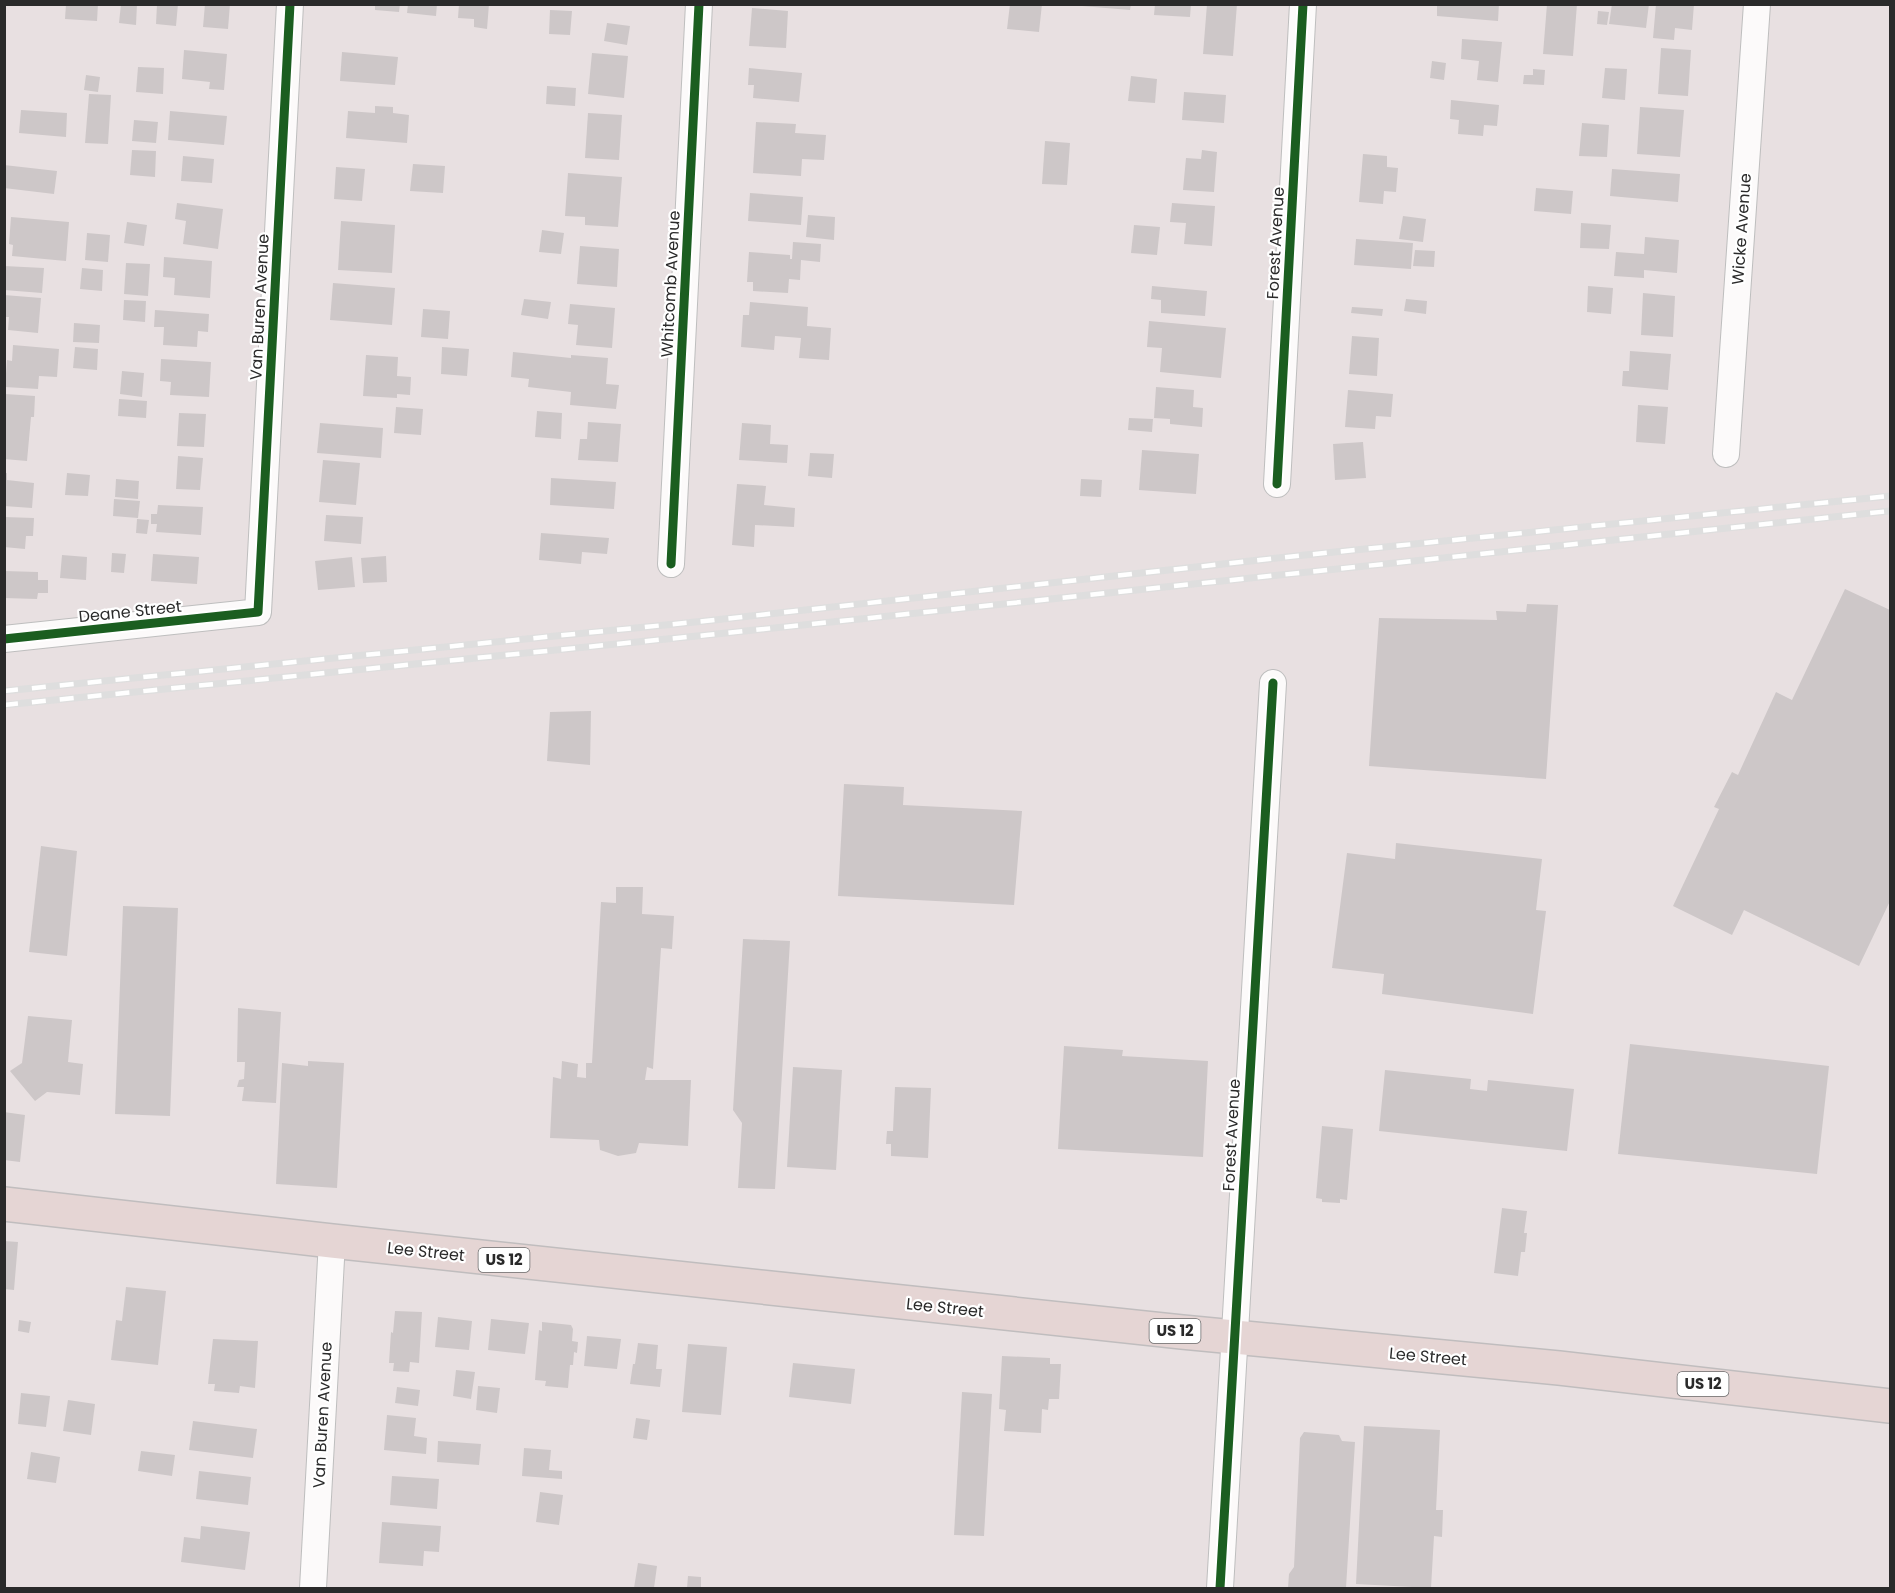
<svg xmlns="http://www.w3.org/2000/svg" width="1895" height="1593" font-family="Poppins,sans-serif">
  <rect width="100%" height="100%" fill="#e8e0e1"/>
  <!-- building -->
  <g fill="#cdc7c8">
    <path d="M 66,4 L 98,4 L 97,21 L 65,19 Z"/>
    <path d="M 121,4 L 137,4 L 136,25 L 119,23 Z"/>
    <path d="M 157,4 L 178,4 L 176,26 L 156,24 Z"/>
    <path d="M 205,4 L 230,4 L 228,29 L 203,27 Z"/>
    <path d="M 375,4 L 400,4 L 399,12 L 375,10 Z"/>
    <path d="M 408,4 L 437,4 L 436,16 L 407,13 Z"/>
    <path d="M 459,4 L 489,4 L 487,29 L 474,27 L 474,19 L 458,18 Z"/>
    <path d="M 1010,4 L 1042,4 L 1039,32 L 1007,29 Z"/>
    <path d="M 1082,4 L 1131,4 L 1130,10 L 1082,6 Z"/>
    <path d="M 1155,4 L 1191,4 L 1190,17 L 1154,15 Z"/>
    <path d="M 1207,4 L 1237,4 L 1233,56 L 1203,54 Z"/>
    <path d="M 1437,4 L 1499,4 L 1498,21 L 1437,16 Z"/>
    <path d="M 1547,4 L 1577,4 L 1573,56 L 1543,54 Z"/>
    <path d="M 1612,4 L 1649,4 L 1646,28 L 1609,24 Z"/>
    <path d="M 1656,4 L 1694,4 L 1692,30 L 1675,28 L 1674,40 L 1653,38 Z"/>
    <path d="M 752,8 L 788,11 L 786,48 L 749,46 Z"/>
    <path d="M 550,10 L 572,11 L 570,35 L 549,34 Z"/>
    <path d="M 1598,11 L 1609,12 L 1607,25 L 1597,24 Z"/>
    <path d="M 607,23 L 630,26 L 627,45 L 604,41 Z"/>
    <path d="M 1462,39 L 1502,42 L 1498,82 L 1477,80 L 1479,61 L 1461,59 Z"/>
    <path d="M 1661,48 L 1691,50 L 1688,96 L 1658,94 Z"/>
    <path d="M 184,50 L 227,54 L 224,90 L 209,89 L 210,82 L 182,79 Z"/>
    <path d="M 342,52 L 398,57 L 395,85 L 340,81 Z"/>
    <path d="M 592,53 L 628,56 L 624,98 L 588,94 Z"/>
    <path d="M 1432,61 L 1446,63 L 1444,80 L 1430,78 Z"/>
    <path d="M 138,67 L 164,68 L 163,94 L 136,92 Z"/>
    <path d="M 749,68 L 802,73 L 799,102 L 753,98 L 754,85 L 748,85 Z"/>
    <path d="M 1605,68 L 1627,69 L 1625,100 L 1602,98 Z"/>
    <path d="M 1533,69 L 1545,70 L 1544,85 L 1523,84 L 1524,75 L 1533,75 Z"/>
    <path d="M 86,75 L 100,77 L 98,92 L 84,90 Z"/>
    <path d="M 1131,76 L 1157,79 L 1155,103 L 1128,101 Z"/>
    <path d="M 547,86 L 576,88 L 575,106 L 546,104 Z"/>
    <path d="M 1184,92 L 1226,95 L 1224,123 L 1182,120 Z"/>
    <path d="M 89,94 L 111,95 L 108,144 L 85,143 Z"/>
    <path d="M 1451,100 L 1499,105 L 1497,126 L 1484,125 L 1483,136 L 1458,134 L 1459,120 L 1450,119 Z"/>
    <path d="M 375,106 L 393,107 L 393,113 L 409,115 L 407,143 L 346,138 L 348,111 L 375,113 Z"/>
    <path d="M 1640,107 L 1684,110 L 1680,157 L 1637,154 Z"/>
    <path d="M 21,110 L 67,113 L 66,137 L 19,133 Z"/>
    <path d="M 170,111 L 227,116 L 224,145 L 168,140 Z"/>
    <path d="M 588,113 L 622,115 L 619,160 L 585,158 Z"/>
    <path d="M 134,120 L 158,122 L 156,143 L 132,141 Z"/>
    <path d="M 756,122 L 796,124 L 795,133 L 826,135 L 824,160 L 802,159 L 801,176 L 753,173 Z"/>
    <path d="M 1582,123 L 1609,125 L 1607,157 L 1579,156 Z"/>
    <path d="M 1045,141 L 1070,143 L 1067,185 L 1042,184 Z"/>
    <path d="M 132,150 L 156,151 L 155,177 L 130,175 Z"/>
    <path d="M 1202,150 L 1217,152 L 1214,192 L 1183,190 L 1186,158 L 1201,159 Z"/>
    <path d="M 1363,154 L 1387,156 L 1387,167 L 1398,168 L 1396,192 L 1384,191 L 1383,204 L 1359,202 Z"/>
    <path d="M 183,156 L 214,159 L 212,183 L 181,181 Z"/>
    <path d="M 413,164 L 445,166 L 443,193 L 410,191 Z"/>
    <path d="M 4,165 L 57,171 L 54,194 L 4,188 Z"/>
    <path d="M 336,167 L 365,169 L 362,201 L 334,199 Z"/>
    <path d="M 1612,169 L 1680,174 L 1678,202 L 1610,196 Z"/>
    <path d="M 568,173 L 622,177 L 618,227 L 585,225 L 585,217 L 565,216 Z"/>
    <path d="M 1536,188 L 1573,191 L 1571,214 L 1534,211 Z"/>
    <path d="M 750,193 L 803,197 L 801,225 L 748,221 Z"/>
    <path d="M 177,203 L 223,209 L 218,249 L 183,244 L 186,221 L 175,219 Z"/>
    <path d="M 1172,203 L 1215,206 L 1212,246 L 1184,244 L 1186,223 L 1170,222 Z"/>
    <path d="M 808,215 L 835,217 L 834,240 L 806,237 Z"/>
    <path d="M 1403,216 L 1426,219 L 1423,242 L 1399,239 Z"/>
    <path d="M 11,217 L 69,222 L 66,261 L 12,256 L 13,245 L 9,244 Z"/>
    <path d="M 341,221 L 395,225 L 392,273 L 338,270 Z"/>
    <path d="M 127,222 L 147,225 L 144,246 L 124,243 Z"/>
    <path d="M 1581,223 L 1611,225 L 1609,249 L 1580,248 Z"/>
    <path d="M 1134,225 L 1160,227 L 1157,255 L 1131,253 Z"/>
    <path d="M 542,230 L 564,233 L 561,254 L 539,252 Z"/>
    <path d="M 87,233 L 110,235 L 108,262 L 85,260 Z"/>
    <path d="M 1645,237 L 1679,240 L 1677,273 L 1644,270 L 1644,278 L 1614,276 L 1616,252 L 1644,254 Z"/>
    <path d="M 1356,239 L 1413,243 L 1411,269 L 1354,265 Z"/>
    <path d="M 793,242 L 821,244 L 820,262 L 801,260 L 800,280 L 789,279 L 788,293 L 753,291 L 753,282 L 747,282 L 749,252 L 790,255 L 790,259 L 792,259 Z"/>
    <path d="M 580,246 L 619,249 L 617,287 L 577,284 Z"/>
    <path d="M 1415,250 L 1435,251 L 1434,267 L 1413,266 Z"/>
    <path d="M 164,257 L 212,261 L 210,298 L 174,295 L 175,278 L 163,277 Z"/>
    <path d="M 126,263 L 150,264 L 148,296 L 124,294 Z"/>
    <path d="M 4,266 L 44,268 L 42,293 L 4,290 Z"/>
    <path d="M 82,268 L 103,270 L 102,291 L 80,289 Z"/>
    <path d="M 333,283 L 395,288 L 392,325 L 330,320 Z"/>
    <path d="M 1152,286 L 1207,291 L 1205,316 L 1161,313 L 1161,300 L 1151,299 Z"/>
    <path d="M 1588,286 L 1613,288 L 1611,314 L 1587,312 Z"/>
    <path d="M 1643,293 L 1675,296 L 1673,337 L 1641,335 Z"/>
    <path d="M 4,295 L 41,298 L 38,333 L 8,330 L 9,317 L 4,317 Z"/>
    <path d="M 524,299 L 551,302 L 548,319 L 521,315 Z"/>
    <path d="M 1406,299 L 1427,301 L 1426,314 L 1404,311 Z"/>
    <path d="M 124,300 L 146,301 L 145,322 L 123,320 Z"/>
    <path d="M 750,302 L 808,307 L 807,326 L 831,328 L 829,360 L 799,358 L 801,338 L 775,336 L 774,350 L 741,347 L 743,315 L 749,315 Z"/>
    <path d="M 570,304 L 615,308 L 612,348 L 576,345 L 578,325 L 568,324 Z"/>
    <path d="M 1352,307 L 1383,309 L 1382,316 L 1351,313 Z"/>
    <path d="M 423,309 L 450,311 L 448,339 L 421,337 Z"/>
    <path d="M 155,310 L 209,314 L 208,332 L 198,331 L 197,347 L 163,345 L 164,327 L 154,327 Z"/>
    <path d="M 1149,321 L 1226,328 L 1221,378 L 1160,372 L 1162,348 L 1147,347 Z"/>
    <path d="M 74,323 L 100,325 L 99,343 L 73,342 Z"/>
    <path d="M 1352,336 L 1379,338 L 1377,376 L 1349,374 Z"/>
    <path d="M 13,345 L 59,349 L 57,377 L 39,376 L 38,389 L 5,387 L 7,360 L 12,361 Z"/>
    <path d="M 75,347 L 98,349 L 97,370 L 73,368 Z"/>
    <path d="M 442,347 L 469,349 L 467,376 L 441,374 Z"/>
    <path d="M 1630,351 L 1671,354 L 1668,390 L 1622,386 L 1623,371 L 1629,371 Z"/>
    <path d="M 513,352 L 571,358 L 571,355 L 608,358 L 606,384 L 619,385 L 616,409 L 570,405 L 571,392 L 528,387 L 529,379 L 511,377 Z"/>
    <path d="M 366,355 L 398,357 L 397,376 L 411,377 L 410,395 L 397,394 L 397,398 L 363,396 Z"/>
    <path d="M 161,359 L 211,362 L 209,397 L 170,395 L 171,382 L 160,381 Z"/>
    <path d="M 122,371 L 144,373 L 142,397 L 120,394 Z"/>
    <path d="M 1156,387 L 1194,390 L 1193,407 L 1203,408 L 1202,427 L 1170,424 L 1170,419 L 1154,418 Z"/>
    <path d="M 1348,390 L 1393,394 L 1391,417 L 1376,416 L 1375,429 L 1345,427 Z"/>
    <path d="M 5,394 L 35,396 L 34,417 L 31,417 L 27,461 L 4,459 Z"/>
    <path d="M 119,399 L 147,401 L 146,418 L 118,416 Z"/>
    <path d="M 1638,405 L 1668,407 L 1665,444 L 1636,442 Z"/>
    <path d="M 396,407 L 423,409 L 421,435 L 394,433 Z"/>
    <path d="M 537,411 L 562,413 L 561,439 L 535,437 Z"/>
    <path d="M 179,413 L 206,414 L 204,447 L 177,446 Z"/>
    <path d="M 1129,418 L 1153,419 L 1152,432 L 1128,430 Z"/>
    <path d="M 588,422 L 621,424 L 618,462 L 578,460 L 580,439 L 587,439 Z"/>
    <path d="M 320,423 L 383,428 L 381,458 L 317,453 Z"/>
    <path d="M 742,423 L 771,425 L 770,444 L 788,445 L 787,463 L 739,460 Z"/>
    <path d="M 1363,442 L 1366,478 L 1335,480 L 1333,444 Z"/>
    <path d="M 1142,450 L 1199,454 L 1196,494 L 1139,490 Z"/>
    <path d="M 810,453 L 834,454 L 832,478 L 808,476 Z"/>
    <path d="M 178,456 L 203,458 L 200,490 L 176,489 Z"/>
    <path d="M 323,460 L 360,463 L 356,505 L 319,502 Z"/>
    <path d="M 4,473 L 7,473 L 7,480 L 34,483 L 32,508 L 4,506 Z"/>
    <path d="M 67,473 L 90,475 L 88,496 L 65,495 Z"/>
    <path d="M 551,478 L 616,482 L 614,509 L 550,505 Z"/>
    <path d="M 116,479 L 139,481 L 138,499 L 115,497 Z"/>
    <path d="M 1081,479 L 1102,480 L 1101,497 L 1080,496 Z"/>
    <path d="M 737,484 L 766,486 L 764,505 L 795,508 L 794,527 L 755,525 L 754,547 L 732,545 Z"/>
    <path d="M 114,499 L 140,501 L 138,518 L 113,516 Z"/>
    <path d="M 158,505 L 203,507 L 201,535 L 156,532 L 157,524 L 151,524 L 151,514 L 157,514 Z"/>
    <path d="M 326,515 L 363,517 L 361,544 L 324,541 Z"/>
    <path d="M 4,517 L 34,518 L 33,536 L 26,536 L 25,549 L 4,547 Z"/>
    <path d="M 137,519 L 149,520 L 147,534 L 136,533 Z"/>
    <path d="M 541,533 L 609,538 L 607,554 L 582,552 L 581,564 L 539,560 Z"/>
    <path d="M 112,553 L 126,554 L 124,573 L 111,572 Z"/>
    <path d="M 153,554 L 199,557 L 197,584 L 151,581 Z"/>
    <path d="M 62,555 L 87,557 L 86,580 L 60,578 Z"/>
    <path d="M 386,556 L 387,582 L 363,583 L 361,558 Z"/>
    <path d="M 352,557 L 355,587 L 318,590 L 315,561 Z"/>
    <path d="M 4,571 L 38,572 L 38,580 L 48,580 L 48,593 L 38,593 L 37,599 L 4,598 Z"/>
    <path d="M 1845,589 L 1890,610 L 1890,901 L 1859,966 L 1744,910 L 1732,935 L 1673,906 L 1719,809 L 1714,807 L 1732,772 L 1738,775 L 1776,692 L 1792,700 Z"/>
    <path d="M 1527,604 L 1558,605 L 1546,779 L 1369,766 L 1379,618 L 1497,620 L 1496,611 L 1526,612 Z"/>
    <path d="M 591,711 L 590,765 L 547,761 L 550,712 Z"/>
    <path d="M 844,784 L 904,787 L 903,805 L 1022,811 L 1014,905 L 838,896 Z"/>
    <path d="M 1396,843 L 1542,859 L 1536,910 L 1546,911 L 1533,1014 L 1382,994 L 1384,974 L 1332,968 L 1347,853 L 1395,859 Z"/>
    <path d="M 41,846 L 77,851 L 67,956 L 29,952 Z"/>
    <path d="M 616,887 L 643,887 L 642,914 L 674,916 L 672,949 L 661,948 L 653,1069 L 647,1067 L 645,1080 L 691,1080 L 688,1146 L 639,1143 L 636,1153 L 618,1156 L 600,1150 L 599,1140 L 550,1138 L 553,1077 L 561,1079 L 562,1061 L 578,1064 L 577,1077 L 586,1078 L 586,1063 L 592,1063 L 601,902 L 616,903 Z"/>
    <path d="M 123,906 L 178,908 L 170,1116 L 115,1114 Z"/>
    <path d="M 743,939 L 790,941 L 775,1189 L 738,1188 L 742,1123 L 733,1110 Z"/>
    <path d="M 238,1008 L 281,1012 L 276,1103 L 242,1101 L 244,1087 L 237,1087 L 239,1080 L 244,1079 L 245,1062 L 237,1062 Z"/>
    <path d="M 28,1016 L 72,1020 L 68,1062 L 83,1064 L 80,1095 L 47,1092 L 35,1101 L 10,1071 L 22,1063 Z"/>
    <path d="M 1630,1044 L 1829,1066 L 1817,1174 L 1618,1154 Z"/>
    <path d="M 1064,1046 L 1123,1050 L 1122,1056 L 1208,1061 L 1203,1157 L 1058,1149 Z"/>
    <path d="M 308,1061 L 344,1063 L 337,1188 L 276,1184 L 282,1063 L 308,1066 Z"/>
    <path d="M 793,1067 L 842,1070 L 836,1170 L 787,1167 Z"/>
    <path d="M 1385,1070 L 1471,1079 L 1470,1089 L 1487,1091 L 1488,1080 L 1574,1089 L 1567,1151 L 1379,1131 Z"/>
    <path d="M 895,1087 L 931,1088 L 928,1158 L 891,1156 L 891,1144 L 886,1144 L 887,1131 L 893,1131 Z"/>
    <path d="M 4,1112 L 25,1115 L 20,1162 L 4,1160 Z"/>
    <path d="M 1322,1126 L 1353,1129 L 1347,1200 L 1340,1199 L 1340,1203 L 1322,1202 L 1322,1199 L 1316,1198 Z"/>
    <path d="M 1502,1208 L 1527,1211 L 1524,1233 L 1527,1233 L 1525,1252 L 1521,1252 L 1518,1276 L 1494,1273 Z"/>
    <path d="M 4,1241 L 18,1242 L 14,1290 L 4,1289 Z"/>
    <path d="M 126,1287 L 166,1291 L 158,1365 L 111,1360 L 116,1320 L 122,1321 Z"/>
    <path d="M 395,1311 L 422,1312 L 419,1363 L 410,1362 L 409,1372 L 393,1371 L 394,1363 L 389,1363 L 391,1332 L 393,1333 Z"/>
    <path d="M 438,1317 L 472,1321 L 469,1350 L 435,1347 Z"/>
    <path d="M 491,1319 L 529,1323 L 525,1354 L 488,1350 Z"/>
    <path d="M 19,1320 L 31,1322 L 29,1333 L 18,1331 Z"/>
    <path d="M 542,1322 L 571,1325 L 573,1329 L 572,1341 L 578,1342 L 577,1353 L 574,1352 L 573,1365 L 570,1365 L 568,1388 L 545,1386 L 546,1381 L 535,1380 L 539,1330 L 542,1331 Z"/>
    <path d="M 587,1336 L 621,1339 L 617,1369 L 584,1366 Z"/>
    <path d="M 213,1339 L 258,1341 L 255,1388 L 240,1386 L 239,1393 L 214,1391 L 215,1384 L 208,1384 Z"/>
    <path d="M 638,1343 L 658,1345 L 656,1369 L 662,1369 L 660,1387 L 630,1384 L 633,1364 L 635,1364 Z"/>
    <path d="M 688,1344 L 727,1347 L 721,1415 L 682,1412 Z"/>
    <path d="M 1002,1356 L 1050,1358 L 1050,1364 L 1061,1364 L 1059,1399 L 1049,1399 L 1048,1410 L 1042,1409 L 1041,1433 L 1004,1431 L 1006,1410 L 999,1409 Z"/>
    <path d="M 793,1363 L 855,1369 L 851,1404 L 789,1397 Z"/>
    <path d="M 456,1370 L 475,1372 L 471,1399 L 453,1396 Z"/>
    <path d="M 478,1386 L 500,1388 L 497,1413 L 476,1410 Z"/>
    <path d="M 397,1387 L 420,1390 L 418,1406 L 395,1403 Z"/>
    <path d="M 962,1392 L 992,1394 L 984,1536 L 954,1535 Z"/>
    <path d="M 21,1393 L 50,1396 L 46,1427 L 18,1424 Z"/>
    <path d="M 68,1400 L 95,1404 L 91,1435 L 63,1431 Z"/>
    <path d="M 387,1415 L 416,1418 L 414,1436 L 427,1438 L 426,1454 L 384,1450 Z"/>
    <path d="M 636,1418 L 650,1420 L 647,1440 L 633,1438 Z"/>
    <path d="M 193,1421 L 257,1429 L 253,1458 L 189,1450 Z"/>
    <path d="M 1364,1426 L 1440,1430 L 1436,1510 L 1443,1510 L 1442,1537 L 1434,1536 L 1431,1588 L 1356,1584 Z"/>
    <path d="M 1304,1432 L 1339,1435 L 1342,1441 L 1355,1442 L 1346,1588 L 1288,1588 L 1289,1574 L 1294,1567 L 1300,1438 Z"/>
    <path d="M 438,1441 L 481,1444 L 479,1465 L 437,1462 Z"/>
    <path d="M 524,1448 L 551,1450 L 549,1470 L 562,1471 L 562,1479 L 522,1476 Z"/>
    <path d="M 141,1451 L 175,1455 L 172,1476 L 138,1471 Z"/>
    <path d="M 31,1452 L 60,1457 L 56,1483 L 27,1479 Z"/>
    <path d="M 199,1471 L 251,1477 L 248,1505 L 196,1499 Z"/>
    <path d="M 392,1476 L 439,1479 L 437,1509 L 390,1505 Z"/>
    <path d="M 540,1492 L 563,1495 L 559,1525 L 536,1522 Z"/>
    <path d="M 382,1522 L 441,1526 L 439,1552 L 424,1551 L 423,1566 L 379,1563 Z"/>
    <path d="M 201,1526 L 250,1532 L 245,1570 L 181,1562 L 184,1537 L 200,1539 Z"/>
    <path d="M 638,1563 L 657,1566 L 654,1588 L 634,1588 Z"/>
    <path d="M 688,1576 L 701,1577 L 701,1588 L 687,1588 Z"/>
  </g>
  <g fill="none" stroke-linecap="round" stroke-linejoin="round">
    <!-- street casing -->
    <g stroke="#bebebe" stroke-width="28">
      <g id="street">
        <path d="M 1726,454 L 1757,4"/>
        <path d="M 1277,484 L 1303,4"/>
        <path d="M 671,564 L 699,4"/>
        <path d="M 4,639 L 258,612 L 290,4"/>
        <path d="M 313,1588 L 332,1241"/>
        <path d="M 1220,1588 L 1273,683"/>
      </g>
    </g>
    <!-- primary casing -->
    <g stroke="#c0bdbe" stroke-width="36">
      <path id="primary" d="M 4,1204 L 332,1241 L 1182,1332 L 1559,1368 L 1890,1406"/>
    </g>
    <!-- street -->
    <use href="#street" stroke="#fcfafa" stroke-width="26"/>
    <!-- primary -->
    <use href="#primary" stroke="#e5d5d4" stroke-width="33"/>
    <!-- rail casing -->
    <g stroke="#dedede" stroke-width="7">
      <g id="rail">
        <path d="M 4,691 L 705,621 L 1305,555 L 1890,496"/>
        <path d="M 4,705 L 707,635 L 1890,511"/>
      </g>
    </g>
    <!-- rail -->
    <use href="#rail" stroke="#fff" stroke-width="4.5" stroke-dasharray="14" stroke-linecap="butt"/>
    <!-- cycleway casing -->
    <g stroke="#fff" stroke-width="13">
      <g id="cycleway">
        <path d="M 1277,484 L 1303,4"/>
        <path d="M 671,564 L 699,4"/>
        <path d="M 4,639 L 258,612 L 290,4"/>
        <path d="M 1220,1588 L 1273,683"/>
      </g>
    </g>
    <!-- cycleway -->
    <use href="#cycleway" stroke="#1b5e20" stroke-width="9"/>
  </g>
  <g text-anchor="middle" stroke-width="4.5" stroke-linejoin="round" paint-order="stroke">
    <!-- shield labels -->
    <g fill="#fff" stroke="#6a6a6a" stroke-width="1.5">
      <rect x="478.5" y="1248" width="51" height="24" rx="4.5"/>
      <rect x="1149.5" y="1319" width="51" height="24" rx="4.5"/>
      <rect x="1677.5" y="1372" width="51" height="24" rx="4.5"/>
    </g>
    <g font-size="15" font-weight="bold" fill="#2a2a2a">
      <text x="504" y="1265">US 12</text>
      <text x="1175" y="1336">US 12</text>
      <text x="1703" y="1389">US 12</text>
    </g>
    <!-- street labels -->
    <g font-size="16" fill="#2a2a2a" stroke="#fff">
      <text transform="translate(1741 229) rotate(-86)" y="6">Wicke Avenue</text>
      <text transform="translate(1275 243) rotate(-87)" y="6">Forest Avenue</text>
      <text transform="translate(670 284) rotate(-87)" y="6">Whitcomb Avenue</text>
      <text transform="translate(259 307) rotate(-87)" y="6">Van Buren Avenue</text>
      <text transform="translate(130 611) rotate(-6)" y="6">Deane Street</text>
      <text transform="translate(1231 1135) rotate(-87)" y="6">Forest Avenue</text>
      <text transform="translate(426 1251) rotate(6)" y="6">Lee Street</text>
      <text transform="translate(945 1307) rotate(6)" y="6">Lee Street</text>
      <text transform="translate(1428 1356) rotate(5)" y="6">Lee Street</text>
      <text transform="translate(322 1415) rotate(-87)" y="6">Van Buren Avenue</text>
    </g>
  </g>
  <!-- border -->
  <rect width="1895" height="1593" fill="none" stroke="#2a2a2a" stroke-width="12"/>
</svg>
